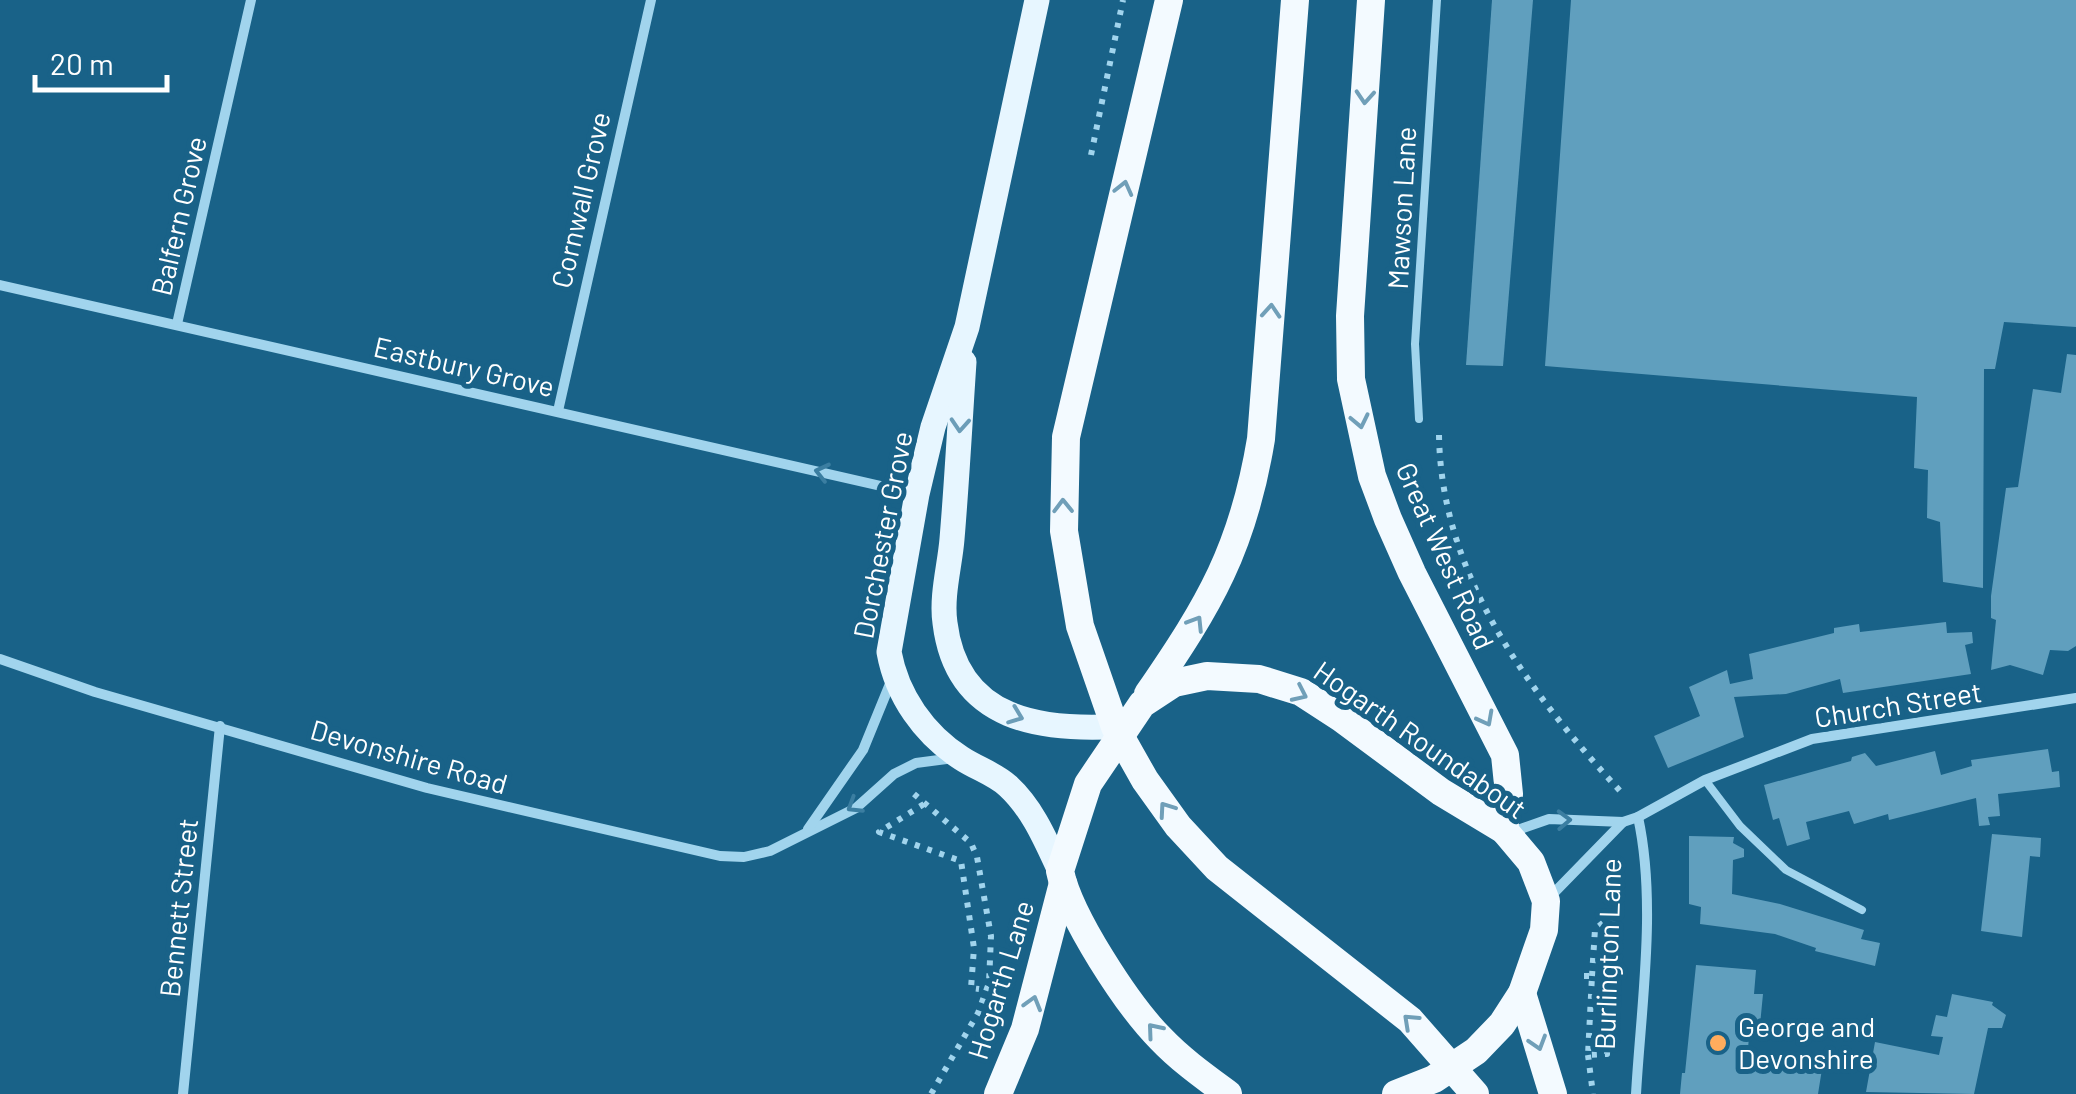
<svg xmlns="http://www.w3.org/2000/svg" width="2076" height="1094" font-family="Barlow,sans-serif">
  <rect width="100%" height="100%" fill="#196288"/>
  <!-- building -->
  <g fill="#609fbe">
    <path d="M 1492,0 L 1533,0 L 1503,366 L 1466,365 Z"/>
    <path d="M 1571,0 L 2076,0 L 2076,327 L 2004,322 L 1995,369 L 1984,369 L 1983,588 L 1943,582 L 1940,522 L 1927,518 L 1928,470 L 1914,468 L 1917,397 L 1545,366 Z"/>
    <path d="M 2067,354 L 2076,355 L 2076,646 L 2068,651 L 2050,650 L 2043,675 L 2010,665 L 1991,670 L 1996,620 L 1991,618 L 1991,596 L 2006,488 L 2018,487 L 2033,389 L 2061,393 Z"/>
    <path d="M 1946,622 L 1947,633 L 1972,632 L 1973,643 L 1965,645 L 1971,674 L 1843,693 L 1840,679 L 1786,694 L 1734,697 L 1744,737 L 1668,768 L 1654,736 L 1700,716 L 1689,687 L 1727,670 L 1730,684 L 1753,679 L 1749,654 L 1834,633 L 1834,628 L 1859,624 L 1860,632 Z"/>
    <path d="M 2048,749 L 2052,772 L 2059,771 L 2060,787 L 1998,794 L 2000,816 L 1988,817 L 1990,825 L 1979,826 L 1976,798 L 1889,820 L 1888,814 L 1854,824 L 1849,811 L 1806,822 L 1810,839 L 1787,846 L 1779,818 L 1773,820 L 1764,785 L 1851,761 L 1852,757 L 1865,753 L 1876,766 L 1935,751 L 1941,775 L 1972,766 L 1971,760 Z"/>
    <path d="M 1992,834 L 2041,838 L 2040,857 L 2030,856 L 2022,937 L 1981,931 Z"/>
    <path d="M 1689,836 L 1734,837 L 1733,843 L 1744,849 L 1744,857 L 1733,860 L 1732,894 L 1780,904 L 1864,930 L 1861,939 L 1880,943 L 1875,966 L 1815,951 L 1816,948 L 1775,934 L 1700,924 L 1701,907 L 1689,904 Z"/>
    <path d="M 1696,965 L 1756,970 L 1754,994 L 1763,994 L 1760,1025 L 1750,1024 L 1747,1061 L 1822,1069 L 1818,1094 L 1680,1094 L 1682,1073 L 1685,1073 Z"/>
    <path d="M 1952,994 L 1993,1002 L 1992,1005 L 2006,1015 L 2002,1028 L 1988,1028 L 1974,1094 L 1866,1092 L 1875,1042 L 1939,1055 L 1943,1037 L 1931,1036 L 1936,1015 L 1947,1017 Z"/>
  </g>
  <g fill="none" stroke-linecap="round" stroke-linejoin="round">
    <!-- path -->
    <g stroke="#a1d4ed" stroke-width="6" stroke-dasharray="5 8" stroke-linecap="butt">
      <path d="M 1091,155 L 1123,0"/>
      <path d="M 1439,435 C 1441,576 1530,694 1622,793"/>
      <path d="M 914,794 L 971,843 L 977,857 L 991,936 L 989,983 L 978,1013 L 931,1094"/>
      <path d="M 924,804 L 879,832 L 961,861 L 974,948 L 971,988 L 979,989"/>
      <path d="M 1584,976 L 1592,976 L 1588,1055 L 1607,1054 L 1613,929 L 1617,915"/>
      <path d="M 1592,976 L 1595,929 L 1617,912"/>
      <path d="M 1588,1055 L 1593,1094"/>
    </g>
    <!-- service -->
    <g stroke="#a1d4ed" stroke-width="8">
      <path d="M 1419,419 L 1415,344 L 1437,0"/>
      <path d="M 1705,780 L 1740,826 L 1786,870 L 1862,910"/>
    </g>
    <!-- minor -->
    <g stroke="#a1d4ed" stroke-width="10">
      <path d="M 0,285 L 916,494"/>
      <path d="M 177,324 L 251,0"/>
      <path d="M 558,411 L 651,0"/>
      <path d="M 0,659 L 95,692 L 427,788 L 720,856 L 744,857 L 770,851 L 856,808 L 894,774 L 916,763 L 954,758"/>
      <path d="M 808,829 L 863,750 L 892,679"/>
      <path d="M 1512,832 L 1549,819 L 1623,822 L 1638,817 L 1705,780 L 1812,739 L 2076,698"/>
      <path d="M 1547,900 L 1623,822"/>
      <path d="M 183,1094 L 220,726"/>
      <path d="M 1636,1094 C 1641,1006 1657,904 1638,817"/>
    </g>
    <!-- primary -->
    <g stroke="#e7f6ff" stroke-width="25">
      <path d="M 1037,0 L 967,327 L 933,427 L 917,494 L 889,652 C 897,696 924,734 961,758 C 976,768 995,774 1008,786 C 1033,809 1046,841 1060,871"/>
      <path d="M 964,362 C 960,421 957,480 952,539 C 950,565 941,596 945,623 C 957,722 1043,732 1126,726"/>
    </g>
    <!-- trunk -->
    <g stroke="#f3faff" stroke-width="28">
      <path d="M 1371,0 L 1350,316 L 1351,379 L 1372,476 L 1388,519 L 1412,573 L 1505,755 L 1509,794 L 1504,830"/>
      <path d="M 1148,694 C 1210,604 1243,548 1261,439 L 1295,0"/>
      <path d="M 1522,993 L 1553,1094"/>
      <path d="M 998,1094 L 1025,1029 L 1063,883"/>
      <path d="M 1228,1094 C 1205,1077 1181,1060 1161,1039 C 1128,1006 1069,916 1060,871 L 1088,784 L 1142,704 L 1174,683 L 1207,676 L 1259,679 L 1301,692 L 1341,718 L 1441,792 L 1504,830 L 1531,862 L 1546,901 L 1544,930 L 1522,993 L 1502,1024 L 1476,1051 L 1434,1079 L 1396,1094"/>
    </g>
    <!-- trunk-bridge -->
    <path stroke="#f3faff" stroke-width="28" d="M 1169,0 L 1066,437 L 1064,531 L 1080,626 L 1115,727 L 1145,780 L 1178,826 L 1217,868 L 1410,1020 L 1475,1094"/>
  </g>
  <!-- one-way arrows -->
  <defs><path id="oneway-chevron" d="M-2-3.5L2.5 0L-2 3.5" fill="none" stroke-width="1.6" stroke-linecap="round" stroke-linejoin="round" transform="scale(2.5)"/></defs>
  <g stroke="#709fb8">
    <use href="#oneway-chevron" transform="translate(1365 97) rotate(94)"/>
    <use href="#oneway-chevron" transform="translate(1124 188) rotate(-76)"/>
    <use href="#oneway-chevron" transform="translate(1271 311) rotate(-86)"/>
    <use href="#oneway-chevron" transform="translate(1360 421) rotate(78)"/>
    <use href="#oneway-chevron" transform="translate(1063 506) rotate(-91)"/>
    <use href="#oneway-chevron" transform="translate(1196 623) rotate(-58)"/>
    <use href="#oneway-chevron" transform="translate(1300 694) rotate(25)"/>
    <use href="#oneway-chevron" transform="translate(1486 719) rotate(62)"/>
    <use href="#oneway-chevron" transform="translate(1166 809) rotate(-125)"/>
    <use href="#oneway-chevron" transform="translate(1033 1003) rotate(-74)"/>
    <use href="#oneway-chevron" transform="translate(1410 1021) rotate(-137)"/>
    <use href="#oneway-chevron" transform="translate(1154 1030) rotate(-130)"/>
    <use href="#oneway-chevron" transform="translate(1538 1043) rotate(73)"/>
  </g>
  <g stroke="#6b9db8">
    <use href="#oneway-chevron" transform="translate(960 425) rotate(94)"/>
    <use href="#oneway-chevron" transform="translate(1016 716) rotate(21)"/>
  </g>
  <g stroke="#3b7ea1">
    <use href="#oneway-chevron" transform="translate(822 472) rotate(-167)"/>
    <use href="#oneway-chevron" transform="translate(854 806) rotate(148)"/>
    <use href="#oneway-chevron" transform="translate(1564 820) rotate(-2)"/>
  </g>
  <!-- markers -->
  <circle fill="#ffac5d" stroke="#196288" stroke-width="4" cx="1718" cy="1043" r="10"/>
  <g text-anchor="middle" stroke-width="10" stroke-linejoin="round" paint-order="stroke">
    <!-- street labels -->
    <g font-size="28" fill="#fff" stroke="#196288">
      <text transform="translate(581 200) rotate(-77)" y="10">Cornwall Grove</text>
      <text transform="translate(1402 208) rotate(-87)" y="10">Mawson Lane</text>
      <text transform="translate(179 216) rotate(-77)" y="10">Balfern Grove</text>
      <text transform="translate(464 367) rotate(13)" y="10">Eastbury Grove</text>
      <text transform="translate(883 535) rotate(-79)" y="10">Dorchester Grove</text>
      <text transform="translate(1445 556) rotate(66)" y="10">Great West Road</text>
      <text transform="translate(1898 705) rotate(-9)" y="10">Church Street</text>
      <text transform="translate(1420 740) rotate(35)" y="10">Hogarth Roundabout</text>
      <text transform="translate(409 757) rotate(16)" y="10">Devonshire Road</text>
      <text transform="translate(179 908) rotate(-84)" y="10">Bennett Street</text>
      <text transform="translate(1608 954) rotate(-88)" y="10">Burlington Lane</text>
      <text transform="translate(1001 980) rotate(-73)" y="10">Hogarth Lane</text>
    </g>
    <!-- poi labels -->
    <g font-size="28" fill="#fff" stroke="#196288" text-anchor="start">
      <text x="1738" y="1037">George and<tspan x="1738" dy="32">Devonshire</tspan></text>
    </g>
  </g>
  <!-- scale -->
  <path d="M35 75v15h132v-15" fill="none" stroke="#ffffff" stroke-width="5"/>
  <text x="50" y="75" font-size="30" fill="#ffffff" stroke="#196288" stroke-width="8" paint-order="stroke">20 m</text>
</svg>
